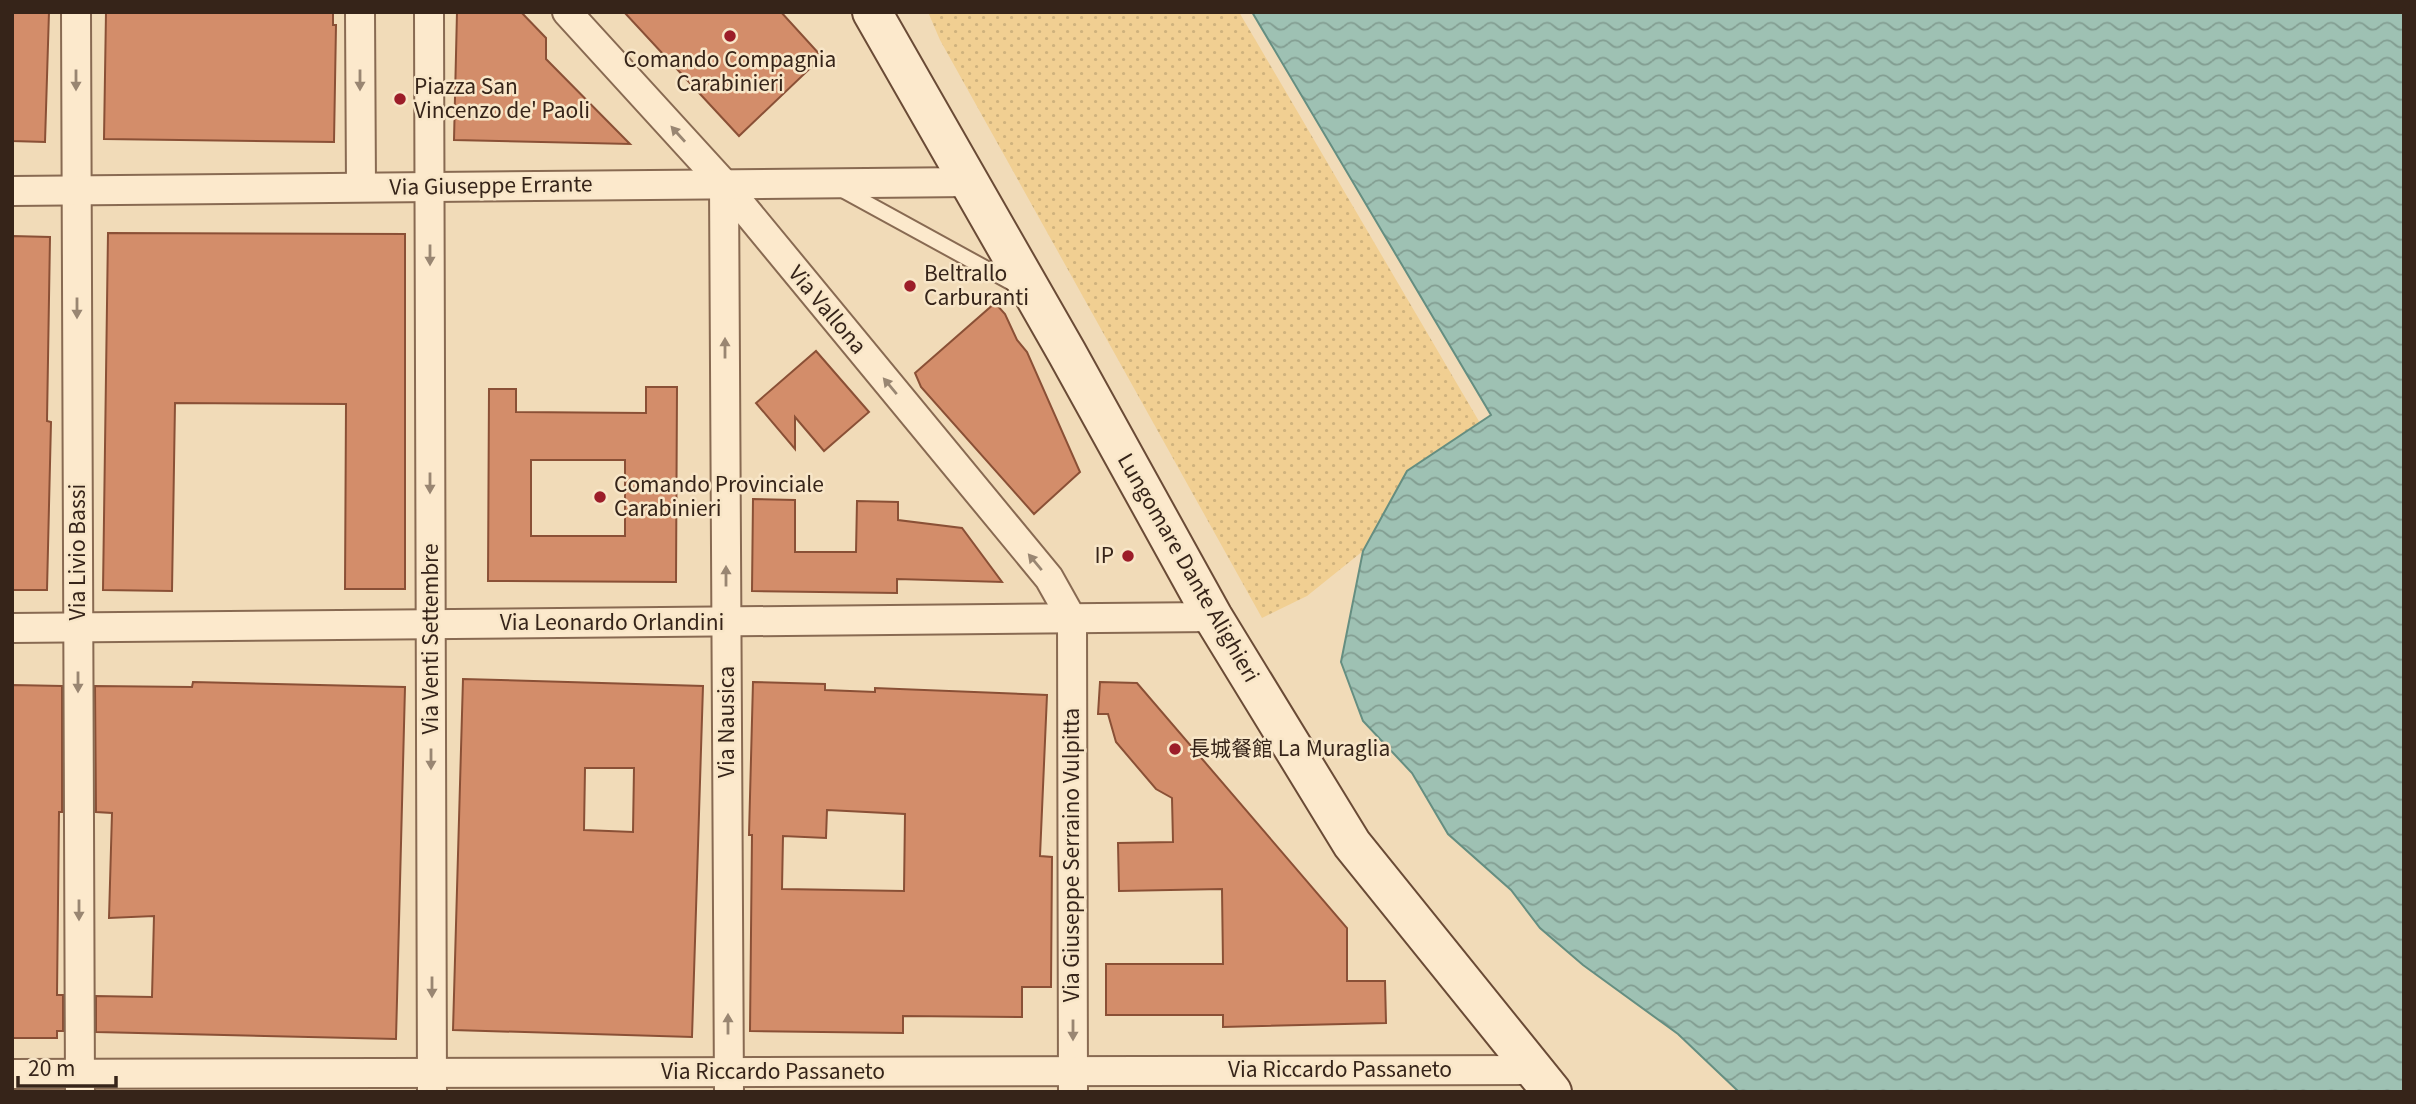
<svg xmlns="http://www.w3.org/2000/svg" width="2416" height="1104" font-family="Georgia,'Noto Sans SC',serif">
  <defs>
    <pattern id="sand-dots" width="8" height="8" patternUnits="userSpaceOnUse" patternTransform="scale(1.75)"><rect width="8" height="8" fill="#f1cf92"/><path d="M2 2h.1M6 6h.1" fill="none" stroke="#cfb27d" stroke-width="1.8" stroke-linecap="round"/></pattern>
    <pattern id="water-waves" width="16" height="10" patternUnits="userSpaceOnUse" patternTransform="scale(1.75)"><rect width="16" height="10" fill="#9ec1b3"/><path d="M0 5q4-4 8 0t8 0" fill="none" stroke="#829d91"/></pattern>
  </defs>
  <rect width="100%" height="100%" fill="#f1dbb8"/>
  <!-- sand -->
  <path fill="url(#sand-dots)" d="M 928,12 L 1239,12 L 1480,423 L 1407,471 L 1363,551 L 1307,596 L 1262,618 L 940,40 Z"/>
  <!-- water -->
  <path fill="url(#water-waves)" stroke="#658e81" stroke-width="2" d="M 1252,12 L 2404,12 L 2404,1092 L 1739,1092 L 1678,1034 L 1583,965 L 1540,928 L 1511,890 L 1448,834 L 1412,773 L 1363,721 L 1341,662 L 1363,551 L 1407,471 L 1491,415 Z"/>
  <!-- building -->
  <g fill="#d38d6a" stroke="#8a5036" stroke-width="2" fill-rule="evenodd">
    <path d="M 12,12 L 49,12 L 45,142 L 12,141 Z"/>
    <path d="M 106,12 L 333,12 L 333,25 L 336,25 L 334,142 L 104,139 Z"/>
    <path d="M 457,12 L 521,12 L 546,38 L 546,59 L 630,144 L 454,140 Z"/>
    <path d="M 624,12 L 781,12 L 822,57 L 739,136 Z"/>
    <path d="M 108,233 L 405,234 L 405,589 L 345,589 L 346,404 L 175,403 L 172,591 L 103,590 Z"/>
    <path d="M 12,236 L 50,237 L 47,421 L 51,422 L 47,590 L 12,590 Z"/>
    <path d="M 995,303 L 1005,314 L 1017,340 L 1027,352 L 1080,472 L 1034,514 L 921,387 L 915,373 Z"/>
    <path d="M 816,351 L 869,412 L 824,451 L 795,417 L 795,449 L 756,403 Z"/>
    <path d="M 646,387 L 677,387 L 676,582 L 488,581 L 489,389 L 516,389 L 516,412 L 646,413 ZM 531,460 L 625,460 L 625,536 L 531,536 Z"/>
    <path d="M 753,499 L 795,500 L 795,552 L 856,552 L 857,501 L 898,502 L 898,520 L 962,528 L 1002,582 L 897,579 L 897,593 L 752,591 Z"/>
    <path d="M 463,679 L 703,686 L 692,1037 L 453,1030 ZM 585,768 L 634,768 L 633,832 L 584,830 Z"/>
    <path d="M 193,682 L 405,687 L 396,1039 L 96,1032 L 96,996 L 152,997 L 154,916 L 109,918 L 112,813 L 96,812 L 95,686 L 192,687 Z"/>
    <path d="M 753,682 L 825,684 L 825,690 L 875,692 L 875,688 L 1047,695 L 1040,856 L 1052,857 L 1051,987 L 1022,987 L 1022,1017 L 903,1016 L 903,1033 L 750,1031 L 752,835 L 749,835 ZM 827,810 L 905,814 L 904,891 L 782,889 L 783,836 L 826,838 Z"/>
    <path d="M 1100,682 L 1137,683 L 1347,928 L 1347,981 L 1385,981 L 1386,1023 L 1223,1027 L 1223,1015 L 1106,1015 L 1106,964 L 1223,964 L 1222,889 L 1119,891 L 1118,843 L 1173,842 L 1172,798 L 1156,789 L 1116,742 L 1108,714 L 1098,714 Z"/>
    <path d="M 12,685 L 62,686 L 62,812 L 59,812 L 57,995 L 63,995 L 63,1031 L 57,1031 L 57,1038 L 12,1038 Z"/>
  </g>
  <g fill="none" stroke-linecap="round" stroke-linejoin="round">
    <!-- service casing -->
    <g stroke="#886a52" stroke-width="18">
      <path id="service" d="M 841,189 L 1016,285"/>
    </g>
    <!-- minor casing -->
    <g stroke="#886a52" stroke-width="32">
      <g id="minor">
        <path d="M 76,12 L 80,1091"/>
        <path d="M 360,12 L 361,187"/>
        <path d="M 429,12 L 432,1091"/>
        <path d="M 567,12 L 724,184 L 1049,578 L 1072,619 L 1073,1092"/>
        <path d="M 724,184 L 729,1092"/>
        <path d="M 12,191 L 970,182"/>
        <path d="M 12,628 L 1213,617"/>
        <path d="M 12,1074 L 1534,1070"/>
      </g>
    </g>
    <!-- secondary casing -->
    <g stroke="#6a4b36" stroke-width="42">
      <path id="secondary" d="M 872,12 L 1067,353 L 1213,617 L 1352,844 L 1552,1092"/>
    </g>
    <!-- service -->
    <use href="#service" stroke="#fce9cc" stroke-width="14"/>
    <!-- minor -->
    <use href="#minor" stroke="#fce9cc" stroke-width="28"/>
    <!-- secondary -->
    <use href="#secondary" stroke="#fce9cc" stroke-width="38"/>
  </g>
  <!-- one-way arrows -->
  <defs><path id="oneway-solid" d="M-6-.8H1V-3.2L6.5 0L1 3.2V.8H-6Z" transform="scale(1.75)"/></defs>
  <g fill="#998672">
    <use href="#oneway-solid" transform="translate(76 80) rotate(90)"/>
    <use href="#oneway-solid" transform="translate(360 80) rotate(90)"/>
    <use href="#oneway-solid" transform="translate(678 134) rotate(-132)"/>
    <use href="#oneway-solid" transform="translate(430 255) rotate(90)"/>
    <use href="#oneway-solid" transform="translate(77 308) rotate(90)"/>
    <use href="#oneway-solid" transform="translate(725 348) rotate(-90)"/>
    <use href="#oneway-solid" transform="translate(890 386) rotate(-130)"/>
    <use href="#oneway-solid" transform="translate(430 483) rotate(90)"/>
    <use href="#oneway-solid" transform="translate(1035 562) rotate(-130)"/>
    <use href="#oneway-solid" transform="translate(726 576) rotate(-90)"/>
    <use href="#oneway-solid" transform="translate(78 682) rotate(90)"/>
    <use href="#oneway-solid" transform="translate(431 759) rotate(90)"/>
    <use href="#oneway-solid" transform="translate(79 910) rotate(90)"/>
    <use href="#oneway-solid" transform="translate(432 987) rotate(90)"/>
    <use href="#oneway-solid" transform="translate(728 1024) rotate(-90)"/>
    <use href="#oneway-solid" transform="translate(1073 1030) rotate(90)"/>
  </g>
  <!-- markers -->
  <g fill="#9c1d29" stroke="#f8e6c8" stroke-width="2.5">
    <circle cx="730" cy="36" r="7"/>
    <circle cx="400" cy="99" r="7"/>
    <circle cx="910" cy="286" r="7"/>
    <circle cx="600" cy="497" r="7"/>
    <circle cx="1128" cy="556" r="7"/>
    <circle cx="1175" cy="749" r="7"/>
  </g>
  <g text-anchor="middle" stroke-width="5" stroke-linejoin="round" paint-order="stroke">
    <!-- poi labels -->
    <g font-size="21" fill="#362419" stroke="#f8e6c8" text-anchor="start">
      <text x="730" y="67" text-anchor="middle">Comando Compagnia<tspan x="730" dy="24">Carabinieri</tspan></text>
      <text x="414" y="94">Piazza San<tspan x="414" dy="24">Vincenzo de' Paoli</tspan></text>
      <text x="924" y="281">Beltrallo<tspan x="924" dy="24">Carburanti</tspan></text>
      <text x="614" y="492">Comando Provinciale<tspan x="614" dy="24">Carabinieri</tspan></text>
      <text x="1114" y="563" text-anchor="end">IP</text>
      <text x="1189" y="756">長城餐館 La Muraglia</text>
    </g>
    <!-- street labels -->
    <g font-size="21" fill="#362419" stroke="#f8e6c8">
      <text transform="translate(491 186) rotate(-1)" y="7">Via Giuseppe Errante</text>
      <text transform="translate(827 310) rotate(50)" y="7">Via Vallona</text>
      <text transform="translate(78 552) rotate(-90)" y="7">Via Livio Bassi</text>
      <text transform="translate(1188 568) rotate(60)" y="7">Lungomare Dante Alighieri</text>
      <text x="612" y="630">Via Leonardo Orlandini</text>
      <text transform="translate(431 639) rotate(-90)" y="7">Via Venti Settembre</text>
      <text transform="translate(727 722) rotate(-90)" y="7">Via Nausica</text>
      <text transform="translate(1072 855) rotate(-90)" y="7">Via Giuseppe Serraino Vulpitta</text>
      <text x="1340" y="1077">Via Riccardo Passaneto</text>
      <text x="773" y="1079">Via Riccardo Passaneto</text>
    </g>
  </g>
  <!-- border -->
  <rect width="2416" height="1104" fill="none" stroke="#362419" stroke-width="28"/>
  <!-- scale -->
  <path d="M18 1076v10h98v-10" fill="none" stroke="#362419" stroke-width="3.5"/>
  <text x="28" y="1076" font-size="21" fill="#362419" stroke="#f8e6c8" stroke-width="5" paint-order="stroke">20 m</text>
</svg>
